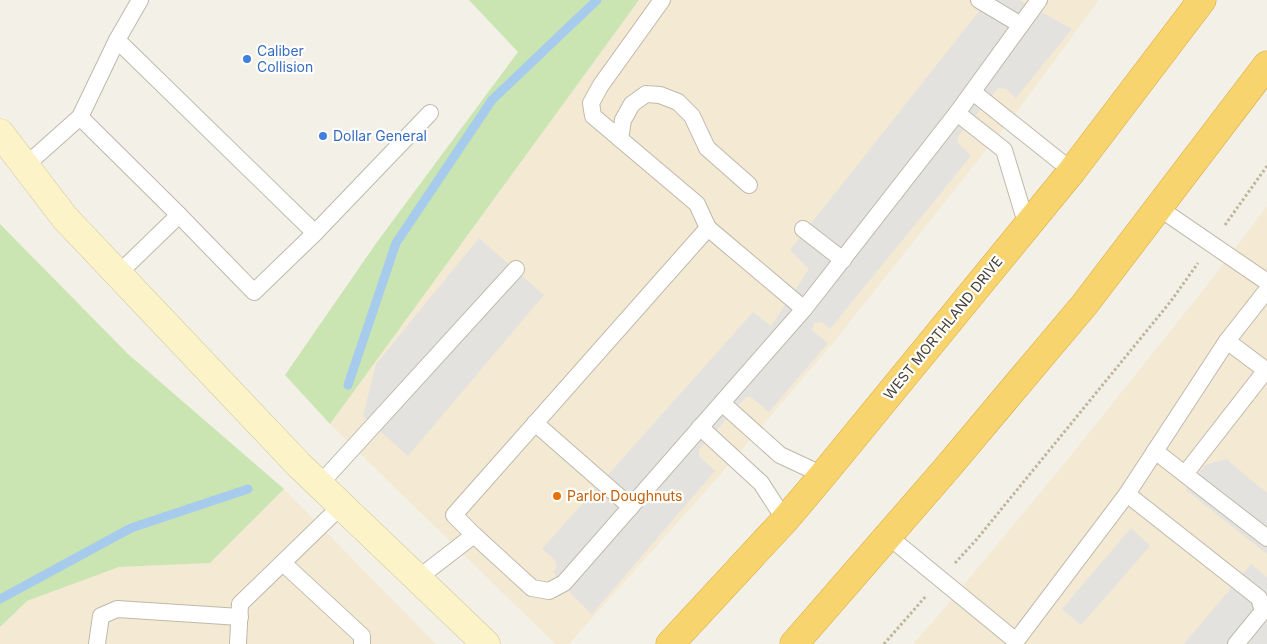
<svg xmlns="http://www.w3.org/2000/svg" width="1267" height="644" font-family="Inter,sans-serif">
  <rect width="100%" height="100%" fill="#f3f0e7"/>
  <!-- commercial -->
  <g fill="#f4e9d3">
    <path d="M 639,0 L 1099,0 L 1021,106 L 833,343 L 720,475 L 569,644 L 555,644 L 330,424 Z"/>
    <path d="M 1267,206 L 1267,644 L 913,644 L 938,616 L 1068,459 L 1208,284 Z"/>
    <path d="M 284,489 L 436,644 L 0,644 L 0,627 L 27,601 L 119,567 L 210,563 Z"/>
  </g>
  <!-- green -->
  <g fill="#cae5b2">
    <path d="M 469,0 L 639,0 L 330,424 L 285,375 L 377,242 L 518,52 Z"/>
    <path d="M 0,224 L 128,354 L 284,489 L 210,563 L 119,567 L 27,601 L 0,627 Z"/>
  </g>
  <!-- parking -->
  <g fill="#e4e2df">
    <path d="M 988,0 L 1019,0 L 1072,29 L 1016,98 L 1006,89 L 998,88 L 957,138 L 958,143 L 971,156 L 830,329 L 822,322 L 814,323 L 812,330 L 828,343 L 769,412 L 751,397 L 746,397 L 699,450 L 699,456 L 715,471 L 592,614 L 574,597 L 553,572 L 557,567 L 555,560 L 542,549 L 753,312 L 771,326 L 809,269 L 790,250 Z"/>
    <path d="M 479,238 L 544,295 L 408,456 L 363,416 L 376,364 Z"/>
    <path d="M 1226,459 L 1267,493 L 1267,554 L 1186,490 L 1205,465 Z"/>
    <path d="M 1131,528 L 1150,546 L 1081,625 L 1062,609 Z"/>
    <path d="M 1251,564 L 1267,577 L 1267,644 L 1184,644 Z"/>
  </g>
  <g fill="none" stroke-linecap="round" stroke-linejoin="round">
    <!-- stream -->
    <g stroke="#a6cbed" stroke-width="9">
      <path d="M 348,385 L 396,243 L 492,100 L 597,0"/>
      <path d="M 0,599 L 131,528 L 248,489"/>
    </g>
    <!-- lane casing -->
    <g stroke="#beb9aa" stroke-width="18">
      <g id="lane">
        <path d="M 662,0 L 601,85 L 591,103 L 593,116 L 697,204 L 708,228"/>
        <path d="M 979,0 L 1021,25"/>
        <path d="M 117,40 L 315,233"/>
        <path d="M 973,92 L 1072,171"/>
        <path d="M 957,113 L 1004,150 L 1027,226"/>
        <path d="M 80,117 L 117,40 L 140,0"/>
        <path d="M 620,139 L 623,120 L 632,104 L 646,94 L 660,95 L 678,102 L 692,116 L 707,148 L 749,185"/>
        <path d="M 25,166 L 80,117 L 179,215 L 118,274"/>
        <path d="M 1159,208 L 1267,282"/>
        <path d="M 179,215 L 254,292 L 315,233 L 430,113"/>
        <path d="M 803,229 L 843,260"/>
        <path d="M 1227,341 L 1267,371"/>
        <path d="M 722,403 L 780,455 L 823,475"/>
        <path d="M 535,423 L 631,507"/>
        <path d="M 700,427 L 761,483 L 785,520"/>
        <path d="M 1155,451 L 1267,538"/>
        <path d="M 1185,474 L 1266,370"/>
        <path d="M 319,485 L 516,269"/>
        <path d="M 1127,494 L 1259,598 L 1263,611 L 1236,644"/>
        <path d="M 474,535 L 454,515 L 708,228 L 804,309"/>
        <path d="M 888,536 L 1016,641 L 1127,494 L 1227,341 L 1267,290"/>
        <path d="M 283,563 L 362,636 L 362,644"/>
        <path d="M 417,579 L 474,535 L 532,588 L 549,591 L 564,583 L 804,309 L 957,113 L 1039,0"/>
        <path d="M 97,644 L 101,616 L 117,609 L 240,617"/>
        <path d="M 238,644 L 240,604 L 341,506"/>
      </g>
    </g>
    <!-- secondary casing -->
    <g stroke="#d1c698" stroke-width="29">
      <path id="secondary" d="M 0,133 L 65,218 L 299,465 L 486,644"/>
    </g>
    <!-- highway casing -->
    <g stroke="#d7aa3d" stroke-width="29">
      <g id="highway">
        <path d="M 670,644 L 785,520 L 823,475 L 1072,171 L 1202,0"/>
        <path d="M 794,644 L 947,468 L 1085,304 L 1267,65"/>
      </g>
    </g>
    <!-- path -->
    <g stroke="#bfb59c" stroke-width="3" stroke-dasharray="2.5 2.5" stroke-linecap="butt">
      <path d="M 1225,225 L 1267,166"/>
      <path d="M 955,563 L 977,539 L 1171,301 L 1198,263"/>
      <path d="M 884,644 L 926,596"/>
    </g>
    <!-- lane -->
    <use href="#lane" stroke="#fff" stroke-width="16"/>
    <!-- secondary -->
    <use href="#secondary" stroke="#fcf3c8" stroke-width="28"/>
    <!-- highway -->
    <use href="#highway" stroke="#f8d46e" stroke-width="28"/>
  </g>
  <!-- markers -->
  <g fill="#3f7fe0" stroke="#fff" stroke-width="2">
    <circle cx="247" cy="59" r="5"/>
    <circle cx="323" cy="136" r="5"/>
  </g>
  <circle fill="#e8710a" stroke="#fff" stroke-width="2" cx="557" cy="496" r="5"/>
  <g text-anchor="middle" stroke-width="4.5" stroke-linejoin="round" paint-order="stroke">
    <!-- shop labels -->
    <g font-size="14" fill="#366cbe" stroke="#fff" text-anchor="start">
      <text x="257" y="56">Caliber<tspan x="257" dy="16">Collision</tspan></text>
      <text x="333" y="141">Dollar General</text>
    </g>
    <!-- street labels -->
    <g font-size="14" fill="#464136" stroke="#fff">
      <text transform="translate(943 328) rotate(-51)" y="5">WEST MORTHLAND DRIVE</text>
    </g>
    <!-- food labels -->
    <g font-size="14" fill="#c56008" stroke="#fff" text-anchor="start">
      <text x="567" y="501">Parlor Doughnuts</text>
    </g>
  </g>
</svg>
